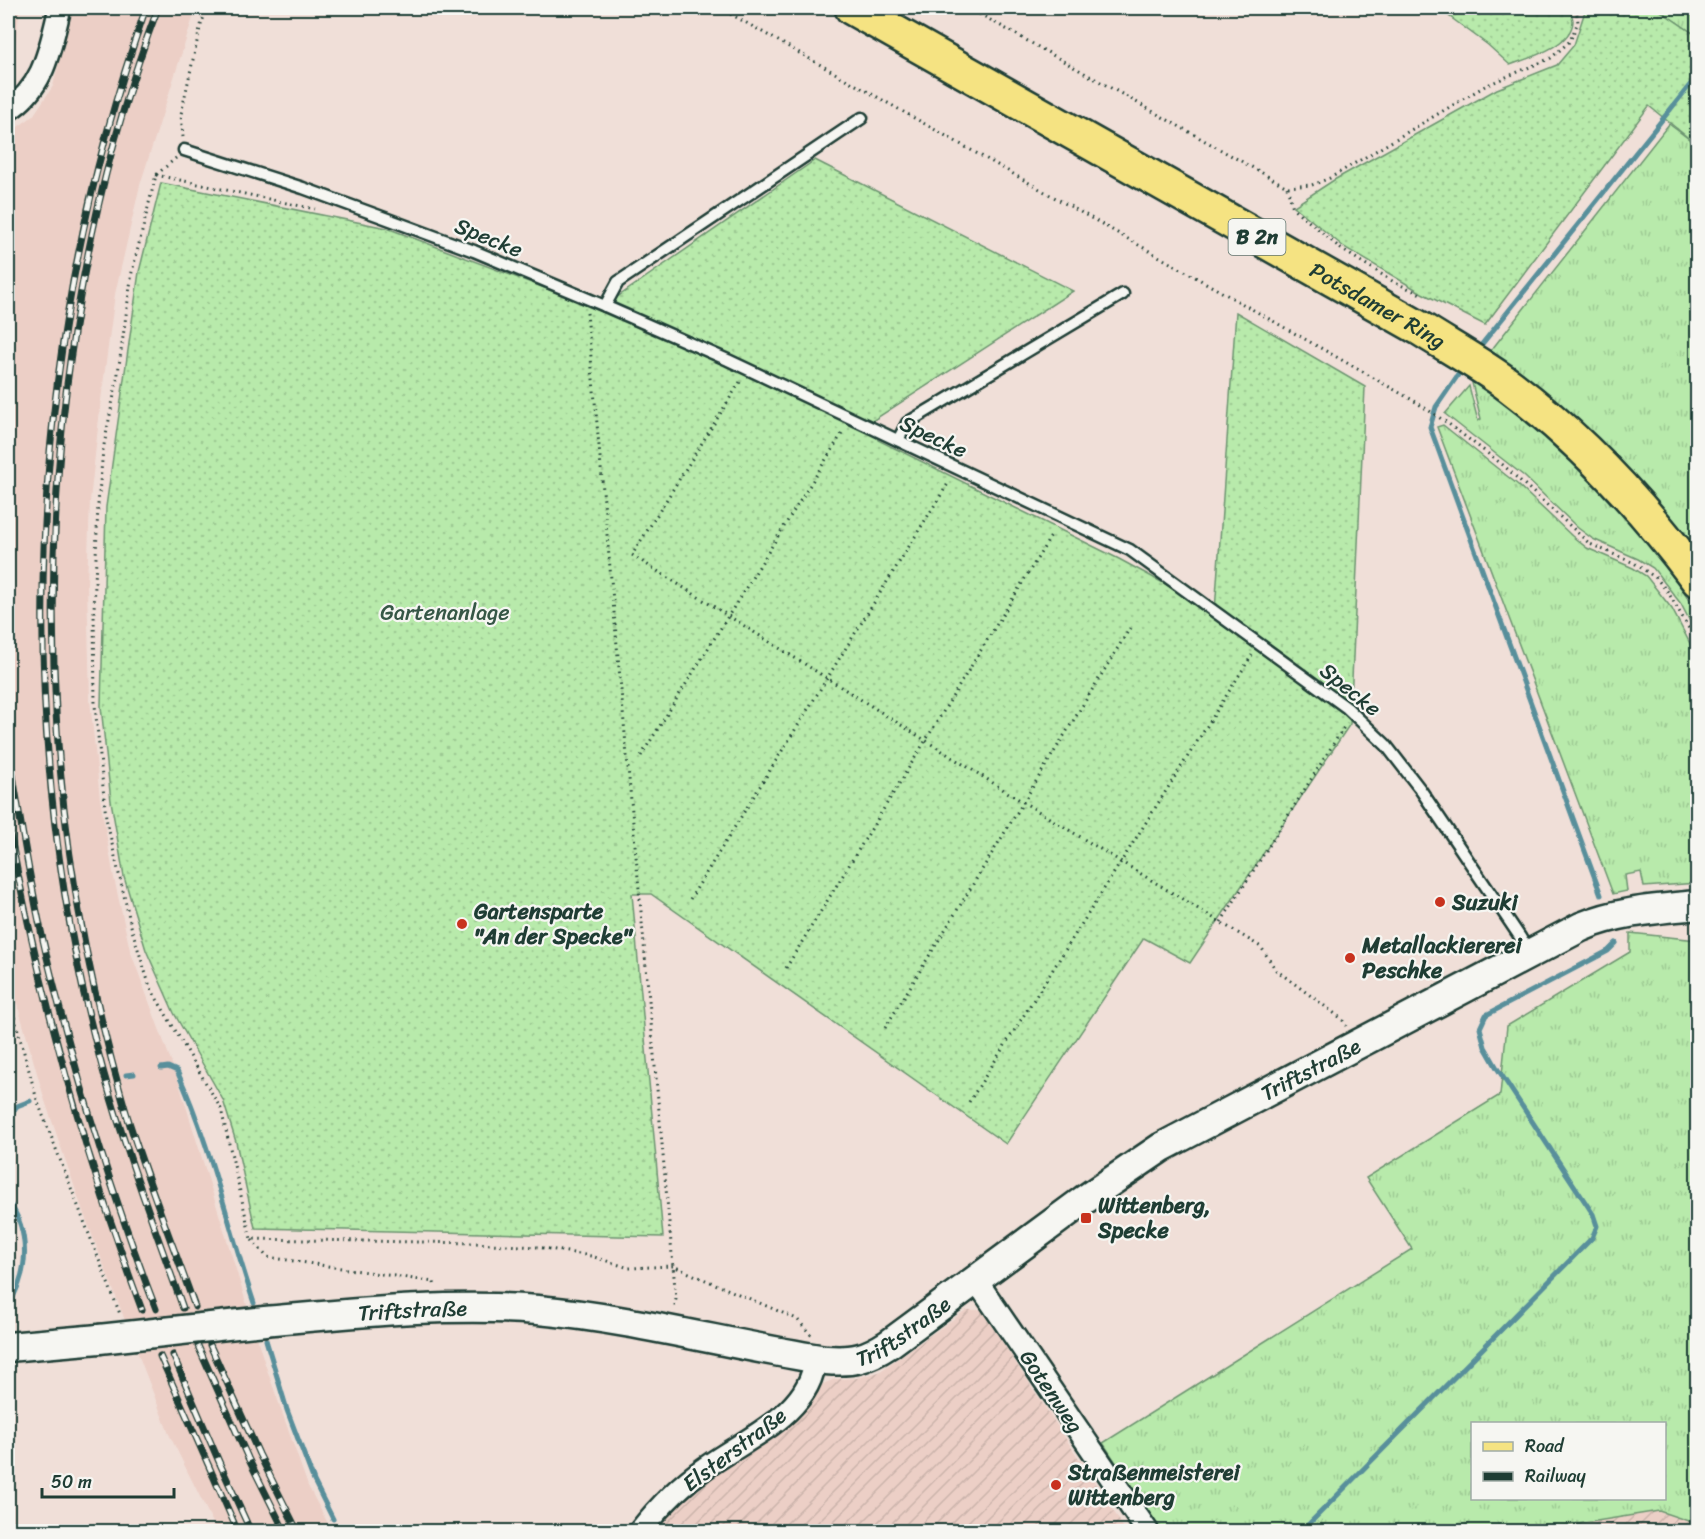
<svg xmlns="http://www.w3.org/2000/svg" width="1705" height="1539" font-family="Sriracha,sans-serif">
  <defs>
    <pattern id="industrial-furrows" width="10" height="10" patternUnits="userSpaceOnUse" patternTransform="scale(1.5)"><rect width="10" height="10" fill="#eccfc6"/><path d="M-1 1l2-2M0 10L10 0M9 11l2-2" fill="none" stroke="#cab3ab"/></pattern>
    <pattern id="grass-tufts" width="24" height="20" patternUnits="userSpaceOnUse" patternTransform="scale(1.5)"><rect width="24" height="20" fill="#b8eaab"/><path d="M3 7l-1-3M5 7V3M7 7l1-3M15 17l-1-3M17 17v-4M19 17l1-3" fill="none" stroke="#9eca94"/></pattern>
    <pattern id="garden-dots" width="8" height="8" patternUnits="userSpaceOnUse" patternTransform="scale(1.5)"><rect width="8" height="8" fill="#b8eaab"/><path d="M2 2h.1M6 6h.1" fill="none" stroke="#9eca94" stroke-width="1.8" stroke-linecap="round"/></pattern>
  </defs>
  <rect width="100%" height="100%" fill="#f0dfd8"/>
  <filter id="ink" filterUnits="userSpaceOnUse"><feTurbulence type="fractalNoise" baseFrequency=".0167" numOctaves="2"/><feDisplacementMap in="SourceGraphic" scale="12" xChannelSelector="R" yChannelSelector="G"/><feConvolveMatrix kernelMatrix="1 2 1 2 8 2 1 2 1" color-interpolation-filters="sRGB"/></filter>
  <g filter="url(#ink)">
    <!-- built -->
    <g fill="#eccfc6">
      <path d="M 8,8 L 20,8 L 13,58 L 8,69 Z"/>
      <path d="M 72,8 L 196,8 L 140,185 L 115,294 L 101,400 L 90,501 L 87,584 L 90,700 L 100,799 L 114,878 L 130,950 L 178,1080 L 264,1361 L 308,1486 L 332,1531 L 217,1531 L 169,1434 L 84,1214 L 45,1101 L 8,972 L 8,134 L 33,116 L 53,86 Z"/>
    </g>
    <!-- industrial -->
    <g fill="url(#industrial-furrows)">
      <path d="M 966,1310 L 981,1310 L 1118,1518 L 1125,1531 L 650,1532 L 667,1512 L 697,1487 L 778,1430 L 801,1409 L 823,1384 L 835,1379 L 857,1378 L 879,1372 Z"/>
      <path d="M 1659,1511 L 1698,1524 L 1697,1532 L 1534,1532 Z"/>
    </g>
    <!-- grass -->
    <g fill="url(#grass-tufts)" stroke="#6c9470" stroke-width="1.5" fill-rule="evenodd">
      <path d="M 1656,8 L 1697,8 L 1697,36 Z"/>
      <path d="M 1669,124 L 1697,145 L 1697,555 L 1489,353 Z"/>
      <path d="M 1472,383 L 1478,384 C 1553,439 1621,499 1673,577 C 1681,588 1694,603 1697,616 C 1699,622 1697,629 1697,635 L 1681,604 L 1653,568 L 1638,559 L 1593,539 L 1578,528 L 1524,476 L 1445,414 L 1469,386 L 1478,421 L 1481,419 Z"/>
      <path d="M 1443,425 L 1517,484 L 1572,536 L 1587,548 L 1633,568 L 1646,576 L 1672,609 L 1697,657 L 1697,883 L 1644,887 L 1641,872 L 1625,875 L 1627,891 L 1613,894 L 1437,427 Z"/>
      <path d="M 1630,933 L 1697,940 L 1697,1524 L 1659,1511 L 1534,1531 L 1163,1531 L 1158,1526 L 1103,1443 L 1412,1249 L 1366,1178 L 1500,1095 L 1507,1026 L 1630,952 ZM 1472,1424 L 1664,1424 L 1664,1498 L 1472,1498 Z"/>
    </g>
    <!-- garden -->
    <g fill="url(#garden-dots)" stroke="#6c9470" stroke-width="1.5">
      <path d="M 1438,8 L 1569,8 C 1570,11 1573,17 1573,21 C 1572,46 1529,58 1510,65 L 1488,45 Z"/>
      <path d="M 1586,8 L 1656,8 L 1697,36 L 1697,145 L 1649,106 L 1485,325 L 1422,293 L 1344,247 L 1294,206 L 1334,180 L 1497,89 L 1557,65 L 1574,45 Z"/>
      <path d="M 815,160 L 1073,291 L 872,421 L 878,440 L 1119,559 L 1215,611 L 1236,312 L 1365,387 L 1350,724 L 1190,963 L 1144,938 L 1006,1144 L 651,894 L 632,894 L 663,1237 L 255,1228 L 236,1142 L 223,1100 L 174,1013 L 146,950 L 124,877 L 111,801 L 101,706 L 106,507 L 139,272 L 161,183 L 387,228 L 600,309 Z"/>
    </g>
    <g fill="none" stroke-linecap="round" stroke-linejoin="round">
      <!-- stream -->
      <g stroke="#598f9b" stroke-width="5">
        <path d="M 1482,344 L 1698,75"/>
        <path d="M 1460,372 L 1436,407 L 1430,427 L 1601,895"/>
        <path d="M 161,1068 L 168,1067 L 177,1071 C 211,1145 228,1226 254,1303"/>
        <path d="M 126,1075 L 134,1074"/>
        <path d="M 8,1118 L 17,1106 L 30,1101"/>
        <path d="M 8,1201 C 31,1232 29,1274 8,1305"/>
        <path d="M 266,1340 L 287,1410 L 314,1481 L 333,1519"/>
        <path d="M 1301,1532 L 1592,1238 L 1597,1226 L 1593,1214 L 1497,1068 L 1485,1047 L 1480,1028 L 1486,1015 L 1608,951 L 1616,943"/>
      </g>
      <!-- lane casing -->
      <g stroke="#1f3d34" stroke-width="15">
        <g id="lane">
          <path d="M 184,150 L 303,188 L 404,225 L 474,251 L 605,306 L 728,360 L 1130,550 L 1347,708 L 1386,745 L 1420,789 L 1520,937 L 1529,953"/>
          <path d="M 605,306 L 618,282 L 862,118"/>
          <path d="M 898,440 L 907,423 L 1123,294"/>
        </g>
      </g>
      <!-- street casing -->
      <g stroke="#1f3d34" stroke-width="26">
        <g id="street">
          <path d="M 8,110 C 45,87 50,47 60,8"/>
          <path d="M 976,1280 L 1148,1532"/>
          <path d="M 639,1532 C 658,1508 680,1485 705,1468 C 744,1439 811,1414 815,1359"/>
        </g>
      </g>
      <!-- secondary casing -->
      <g stroke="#1f3d34" stroke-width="33">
        <g id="secondary">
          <path id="s1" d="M 265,1321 C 356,1313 447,1303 538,1310 C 636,1319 730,1345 826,1360 C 853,1362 866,1359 889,1344 L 1084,1200 L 1162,1147 L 1581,927 C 1619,911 1657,909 1698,905"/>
          <path d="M 8,1347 L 99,1339"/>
        </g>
      </g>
      <!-- primary casing -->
      <g stroke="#1f3d34" stroke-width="38">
        <g id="primary">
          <path id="s2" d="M 852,8 L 1421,329 C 1451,348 1482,365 1510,386 C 1583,441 1643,506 1698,580"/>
        </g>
      </g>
      <!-- path -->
      <g stroke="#1f3d34" stroke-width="3" stroke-dasharray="1.5 4.5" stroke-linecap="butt">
        <path d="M 720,8 L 1416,402 L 1446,422 L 1503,465 L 1590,544 L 1634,563 L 1656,578 L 1668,592 L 1698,644"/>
        <path d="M 969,8 L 1287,187 L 1312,185 L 1330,178 L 1485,86 L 1551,58 L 1570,41 L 1578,22 L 1576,8"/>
        <path d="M 183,137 L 181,114 L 200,28 L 207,8"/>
        <path d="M 176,158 L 156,175 L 132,272 L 117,380 L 103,450 L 98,504 L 94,611 L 95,705 L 106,818 L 132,930 L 150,987 L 221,1109 L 251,1239 L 475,1243 L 537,1247 L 591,1256 L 629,1268 L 673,1266 L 797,1319 L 812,1336"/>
        <path d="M 156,175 L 315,209"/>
        <path d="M 1287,187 L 1293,208 L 1341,249 L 1394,282 L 1423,295"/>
        <path d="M 587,313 L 676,1299 L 674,1307"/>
        <path d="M 740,382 L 632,555 L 1023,802 L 1261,947 L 1276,970 L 1342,1019 L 1346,1026"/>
        <path d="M 641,756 L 843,432"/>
        <path d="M 690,899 L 949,482"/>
        <path d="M 1221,922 L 1344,727"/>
        <path d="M 786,968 L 1051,536"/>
        <path d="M 8,994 L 37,1100 L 120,1314"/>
        <path d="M 885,1028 L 1130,628"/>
        <path d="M 969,1102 L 1252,655"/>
        <path d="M 252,1240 L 267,1257 L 434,1282 L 435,1288"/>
        <path d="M 350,1531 L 446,1528 L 563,1532"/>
      </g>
      <!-- lane -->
      <use href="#lane" stroke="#f6f6f2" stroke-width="10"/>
      <!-- street -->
      <use href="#street" stroke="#f6f6f2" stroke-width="21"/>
      <!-- secondary -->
      <use href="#secondary" stroke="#f6f6f2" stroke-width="28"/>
      <!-- primary -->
      <use href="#primary" stroke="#f5e382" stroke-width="33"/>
      <!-- rail casing -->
      <g stroke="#1f3d34" stroke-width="7">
        <g id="rail">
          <path d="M 146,8 C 27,345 8,728 104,1074 C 126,1153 156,1231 183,1308"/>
          <path d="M 158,8 C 49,294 25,649 86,949 C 97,1004 110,1058 126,1112 C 146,1178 172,1242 195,1307"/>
          <path d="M 8,745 C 21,824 33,904 53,982 C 81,1093 115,1203 156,1309"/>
          <path d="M 8,822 C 38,988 83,1152 142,1310"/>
          <path d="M 210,1345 L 259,1454 L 298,1532"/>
          <path d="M 198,1346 L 248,1458 L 285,1532"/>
          <path d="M 173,1355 L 220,1464 L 251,1532"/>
          <path d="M 160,1356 L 238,1532"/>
        </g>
      </g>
      <!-- rail -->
      <use href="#rail" stroke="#f6f6f2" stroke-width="4.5" stroke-dasharray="14" stroke-linecap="butt"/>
      <!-- secondary-bridge casing -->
      <g stroke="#1f3d34" stroke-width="33" stroke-linecap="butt">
        <path id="secondary-bridge" d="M 99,1339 L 265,1321"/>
      </g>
      <!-- secondary-bridge -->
      <use href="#secondary-bridge" stroke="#f6f6f2" stroke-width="28"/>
    </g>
  </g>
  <!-- markers -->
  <g fill="#c8321e" stroke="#f6f6f2" stroke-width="2">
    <circle cx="1440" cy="902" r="6"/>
    <circle cx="462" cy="924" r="6"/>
    <circle cx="1350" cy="958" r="6"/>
    <rect x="1080" y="1212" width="12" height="12" rx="3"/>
    <circle cx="1056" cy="1485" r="6"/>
  </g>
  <g text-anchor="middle" stroke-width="4.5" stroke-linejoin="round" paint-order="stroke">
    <!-- shield labels -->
    <rect fill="#f6f6f2" stroke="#60746d" stroke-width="1.5" x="1228.5" y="219" width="57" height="36" rx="4.5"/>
    <g font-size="21" font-weight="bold" fill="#1f3d34">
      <text x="1257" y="244">B 2n</text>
    </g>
    <!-- street labels -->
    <g font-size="22" fill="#1f3d34" stroke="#f6f6f2">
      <text transform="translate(489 237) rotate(22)" y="8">Specke</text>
      <text dy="8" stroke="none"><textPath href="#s2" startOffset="604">Potsdamer Ring</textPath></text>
      <text transform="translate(934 436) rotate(25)" y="8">Specke</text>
      <text transform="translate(1351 689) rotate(39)" y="8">Specke</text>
      <text dy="8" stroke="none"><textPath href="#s1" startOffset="1137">Triftstraße</textPath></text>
      <text dy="8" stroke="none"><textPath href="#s1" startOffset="148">Triftstraße</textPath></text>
      <text dy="8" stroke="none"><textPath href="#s1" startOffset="651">Triftstraße</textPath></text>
      <text transform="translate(1052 1391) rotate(56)" y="8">Gotenweg</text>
      <text transform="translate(734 1449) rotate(-37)" y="8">Elsterstraße</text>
    </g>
    <!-- park labels -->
    <g font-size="22" fill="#365746" stroke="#f6f6f2">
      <text x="445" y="620">Gartenanlage</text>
    </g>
    <!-- poi labels -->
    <g font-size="22" font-weight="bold" fill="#1f3d34" stroke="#f6f6f2" text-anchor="start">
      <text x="1452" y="910">Suzuki</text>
      <text x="474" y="919">Gartensparte<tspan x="474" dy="25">"An der Specke"</tspan></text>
      <text x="1362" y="953">Metallackiererei<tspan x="1362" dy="25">Peschke</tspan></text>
      <text x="1098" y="1213">Wittenberg,<tspan x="1098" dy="25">Specke</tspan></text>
      <text x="1068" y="1480">Straßenmeisterei<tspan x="1068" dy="25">Wittenberg</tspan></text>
    </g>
  </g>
  <!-- margin -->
  <rect width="1705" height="1539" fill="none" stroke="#f6f6f2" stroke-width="30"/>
  <rect x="15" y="15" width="1675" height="1509" fill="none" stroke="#1f3d34" stroke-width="2" filter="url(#ink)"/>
  <!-- legend -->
  <rect x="1471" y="1422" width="195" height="78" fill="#f6f6f2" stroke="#a0aca6" stroke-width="1.5"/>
  <rect x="1483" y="1442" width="30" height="9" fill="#f5e382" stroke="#a0aca6" stroke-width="1.5"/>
  <text x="1525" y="1452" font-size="18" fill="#1f3d34">Road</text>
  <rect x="1483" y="1472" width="30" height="9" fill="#1f3d34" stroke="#a0aca6" stroke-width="1.5"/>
  <text x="1525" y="1482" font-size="18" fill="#1f3d34">Railway</text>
  <!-- scale -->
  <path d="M42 1488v9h132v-9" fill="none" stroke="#1f3d34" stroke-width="3"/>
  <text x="51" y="1488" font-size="18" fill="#1f3d34" stroke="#f6f6f2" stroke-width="4.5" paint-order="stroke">50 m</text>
</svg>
